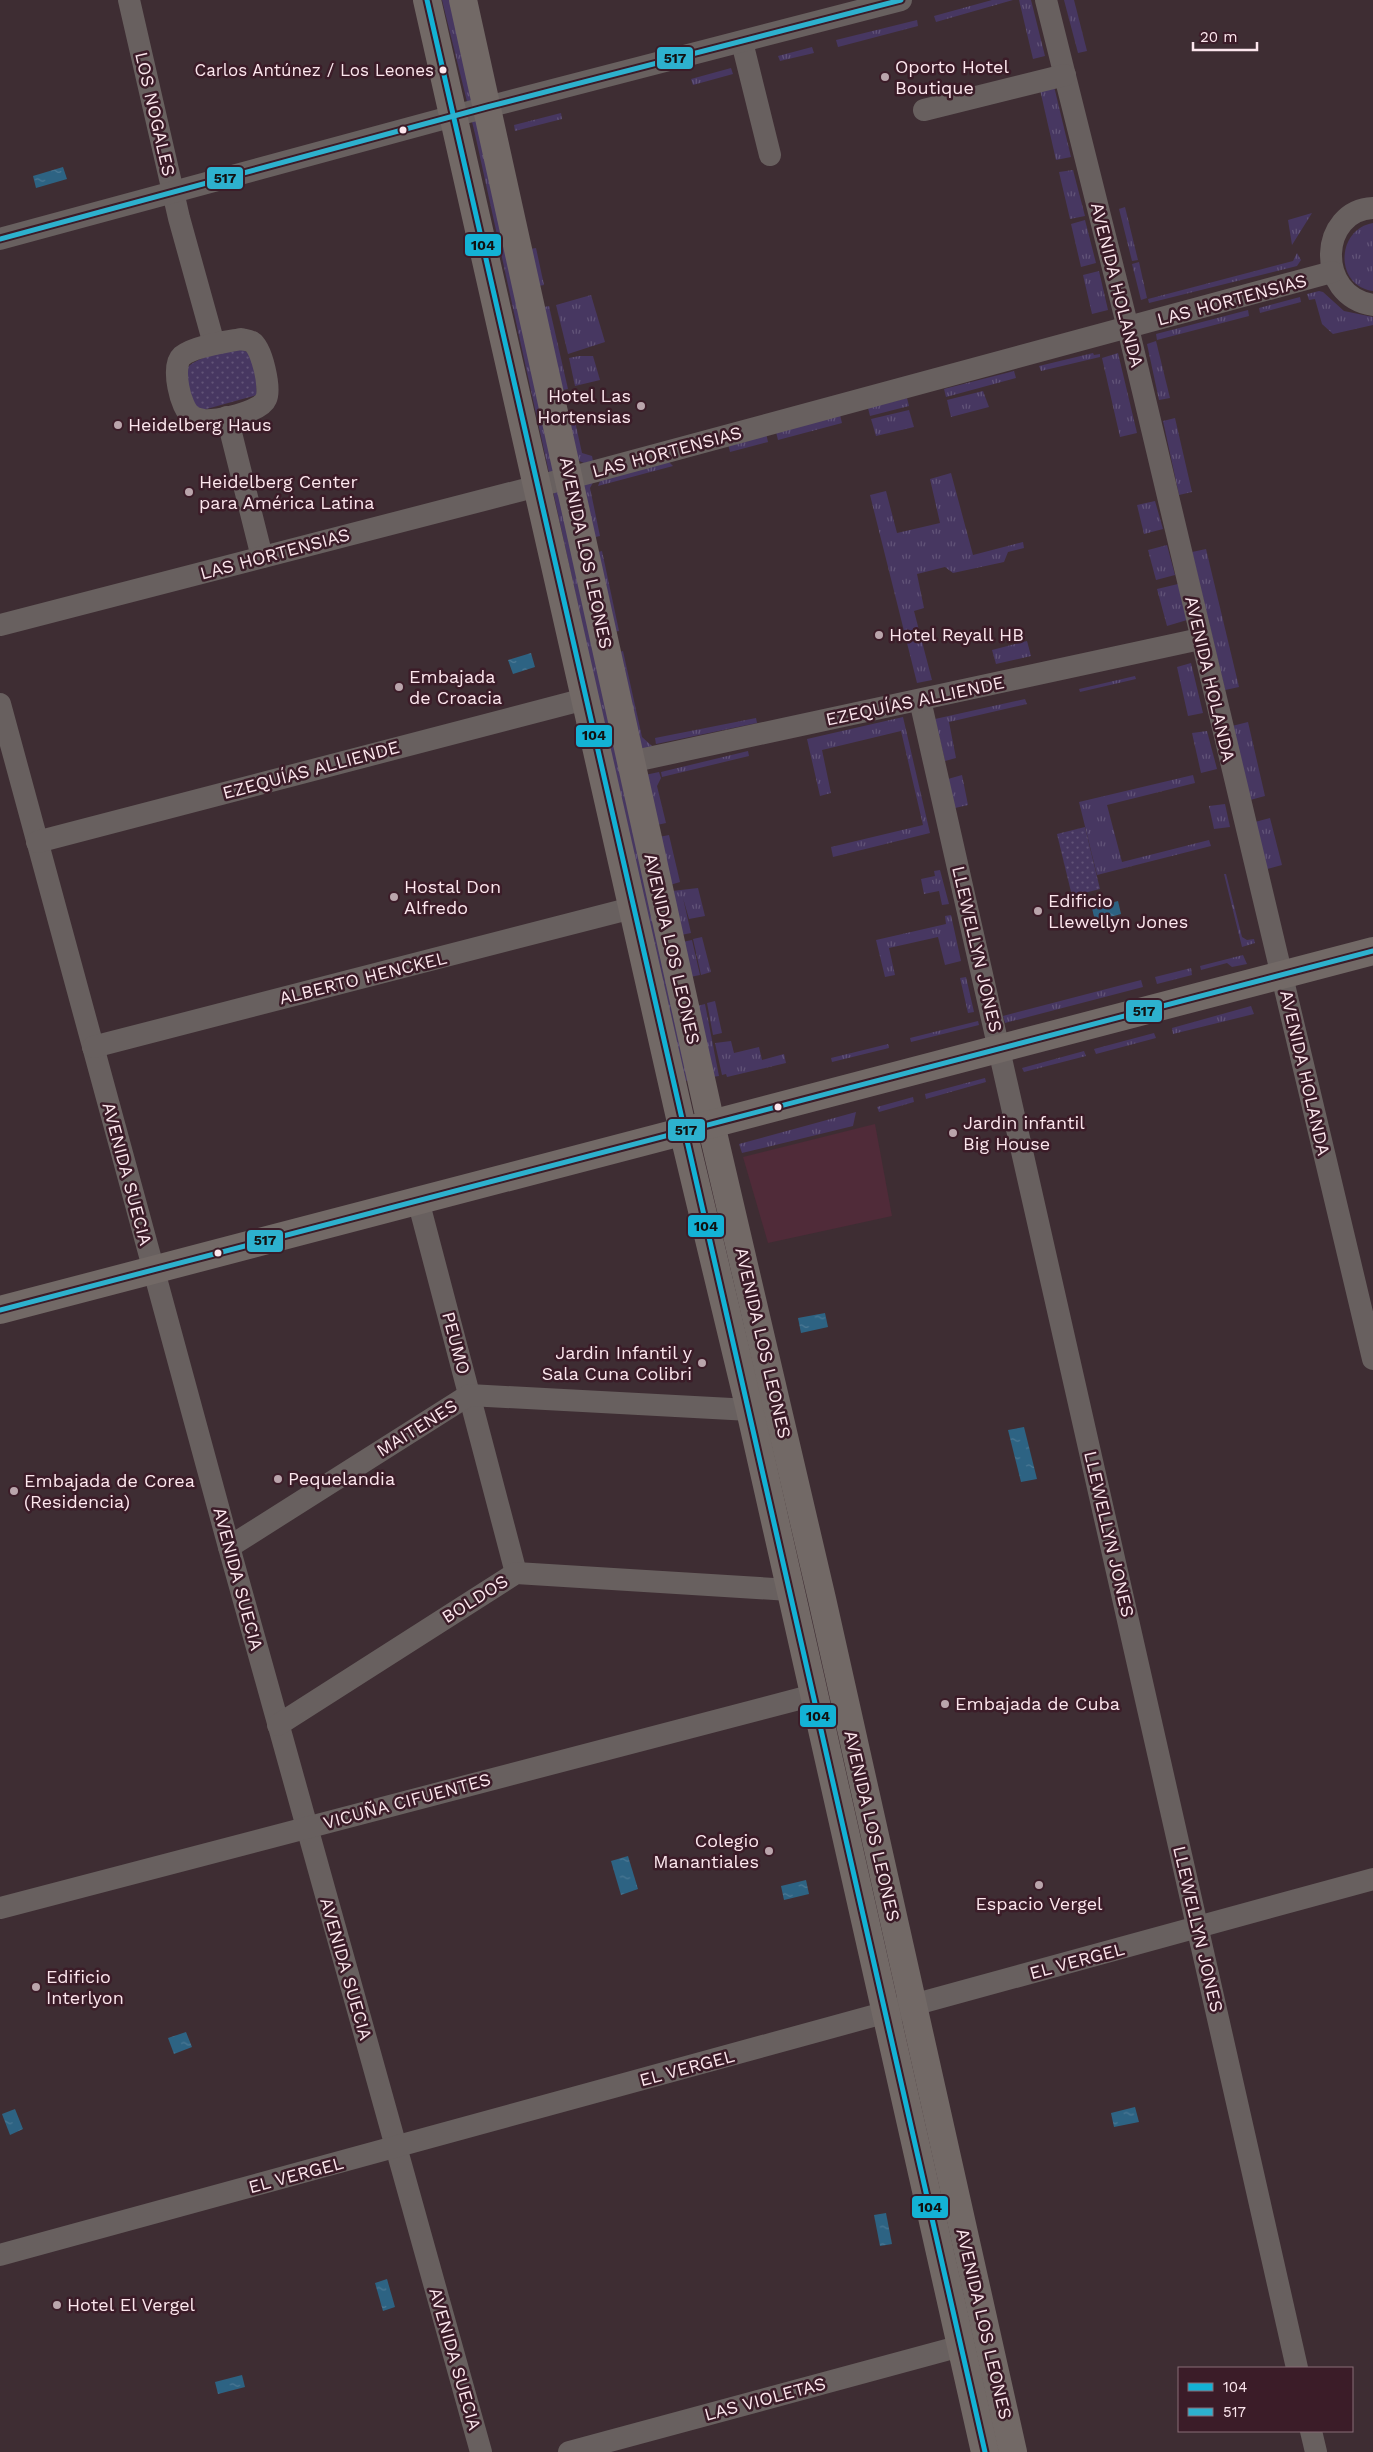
<svg xmlns="http://www.w3.org/2000/svg" width="1373" height="2452" font-family="'Work Sans',sans-serif">
  <defs>
    <pattern id="grass-tufts" width="24" height="20" patternUnits="userSpaceOnUse" patternTransform="scale(1.25)"><rect width="24" height="20" fill="#473761"/><path d="M3 7l-1-3M5 7V3M7 7l1-3M15 17l-1-3M17 17v-4M19 17l1-3" fill="none" stroke="#625478"/></pattern>
    <pattern id="park-dots" width="8" height="8" patternUnits="userSpaceOnUse" patternTransform="scale(1.25)"><rect width="8" height="8" fill="#473761"/><path d="M2 2h.1M6 6h.1" fill="none" stroke="#625478" stroke-width="1.8" stroke-linecap="round"/></pattern>
    <pattern id="water-ripples" width="26" height="14" patternUnits="userSpaceOnUse" patternTransform="scale(1.25)"><rect width="26" height="14" fill="#2d6383"/><path d="M2 4q2-2 4 0t4 0M15 11q2-2 4 0t4 0" fill="none" stroke="#4c7995"/></pattern>
  </defs>
  <rect width="100%" height="100%" fill="#3e2d33"/>
  <!-- built -->
  <path fill="#502b39" d="M 875,1124 L 892,1216 L 768,1243 L 743,1157 Z"/>
  <!-- grass -->
  <g fill="url(#grass-tufts)">
    <path d="M 442,0 L 451,0 L 689,1080 L 682,1082 L 475,134 Z"/>
    <path d="M 992,0 L 1013,0 L 936,22 L 934,16 Z"/>
    <path d="M 1019,0 L 1031,0 L 1045,56 L 1033,59 Z"/>
    <path d="M 1064,0 L 1074,0 L 1087,51 L 1078,53 Z"/>
    <path d="M 917,20 L 918,26 L 838,47 L 836,40 Z"/>
    <path d="M 812,47 L 814,53 L 780,61 L 778,56 Z"/>
    <path d="M 731,68 L 733,74 L 693,85 L 691,79 Z"/>
    <path d="M 1052,78 L 1071,157 L 1056,160 L 1038,81 Z"/>
    <path d="M 561,113 L 562,119 L 515,131 L 514,125 Z"/>
    <path d="M 1073,170 L 1085,216 L 1070,219 L 1059,172 Z"/>
    <path d="M 1125,207 L 1138,260 L 1132,261 L 1119,209 Z"/>
    <path d="M 1312,213 L 1292,245 L 1288,220 Z"/>
    <path d="M 1085,220 L 1096,263 L 1081,267 L 1071,224 Z"/>
    <path d="M 1373,223 L 1373,291 C 1334,286 1336,229 1373,223 Z"/>
    <path d="M 536,248 L 544,285 L 538,286 L 530,249 Z"/>
    <path d="M 1297,253 L 1301,260 L 1297,266 L 1149,303 L 1148,299 L 1293,261 Z"/>
    <path d="M 1139,262 L 1147,298 L 1141,300 L 1132,264 Z"/>
    <path d="M 1099,271 L 1108,310 L 1092,314 L 1083,275 Z"/>
    <path d="M 1319,291 L 1323,292 L 1344,311 L 1373,317 L 1373,325 L 1333,334 L 1322,324 L 1315,299 L 1309,300 L 1307,294 Z"/>
    <path d="M 591,295 L 605,342 L 568,354 L 556,305 Z"/>
    <path d="M 1300,297 L 1301,302 L 1260,313 L 1259,308 Z"/>
    <path d="M 549,306 L 568,389 L 558,391 L 539,308 Z"/>
    <path d="M 1248,310 L 1249,316 L 1157,340 L 1156,334 Z"/>
    <path d="M 1156,341 L 1170,398 L 1159,400 L 1147,344 Z"/>
    <path d="M 1093,353 L 1094,355 L 1100,354 L 1100,357 L 1041,371 L 1039,366 Z"/>
    <path d="M 1118,353 L 1137,433 L 1120,437 L 1102,358 Z"/>
    <path d="M 579,356 L 593,356 L 600,380 L 575,386 L 569,358 Z"/>
    <path d="M 1014,371 L 1016,378 L 946,397 L 944,389 Z"/>
    <path d="M 983,391 L 989,407 L 951,417 L 947,400 Z"/>
    <path d="M 907,398 L 909,406 L 870,416 L 868,408 Z"/>
    <path d="M 909,410 L 914,427 L 876,436 L 871,419 Z"/>
    <path d="M 573,412 L 582,453 L 592,456 L 593,461 L 584,463 L 577,460 L 563,414 Z"/>
    <path d="M 840,415 L 842,423 L 778,440 L 776,432 Z"/>
    <path d="M 1175,418 L 1192,492 L 1179,495 L 1163,421 Z"/>
    <path d="M 766,433 L 768,442 L 730,452 L 728,444 Z"/>
    <path d="M 666,459 L 673,466 L 598,486 L 602,476 Z"/>
    <path d="M 951,473 L 973,555 L 1023,542 L 1024,548 L 1008,552 L 1004,562 L 953,573 L 945,567 L 917,574 L 924,608 L 914,611 L 932,680 L 917,683 L 870,495 L 886,491 L 897,533 L 940,523 L 930,479 Z"/>
    <path d="M 596,477 L 590,488 L 600,536 L 591,538 L 581,495 L 585,481 Z"/>
    <path d="M 1155,501 L 1163,529 L 1144,534 L 1137,505 Z"/>
    <path d="M 1167,545 L 1175,575 L 1156,580 L 1148,550 Z"/>
    <path d="M 1206,549 L 1239,687 L 1225,690 L 1192,552 Z"/>
    <path d="M 602,551 L 619,631 L 612,632 L 594,553 Z"/>
    <path d="M 1178,584 L 1187,620 L 1167,626 L 1157,589 Z"/>
    <path d="M 1027,641 L 1031,656 L 996,664 L 992,650 Z"/>
    <path d="M 623,651 L 642,737 L 652,746 L 638,756 L 615,653 Z"/>
    <path d="M 1191,663 L 1203,713 L 1188,716 L 1177,667 Z"/>
    <path d="M 1135,676 L 1136,679 L 1080,692 L 1079,689 Z"/>
    <path d="M 1025,699 L 1027,704 L 949,722 L 956,758 L 945,761 L 935,719 Z"/>
    <path d="M 903,717 L 930,833 L 833,857 L 831,847 L 923,825 L 901,731 L 822,750 L 831,793 L 820,796 L 807,739 Z"/>
    <path d="M 756,718 L 757,723 L 656,744 L 655,738 Z"/>
    <path d="M 1248,722 L 1265,796 L 1250,800 L 1232,726 Z"/>
    <path d="M 1207,731 L 1217,769 L 1201,773 L 1192,733 Z"/>
    <path d="M 748,751 L 749,756 L 662,777 L 661,772 Z"/>
    <path d="M 659,772 L 661,778 L 657,786 L 666,823 L 657,825 L 645,775 Z"/>
    <path d="M 962,775 L 968,805 L 955,808 L 948,779 Z"/>
    <path d="M 1193,775 L 1195,783 L 1107,805 L 1122,862 L 1209,840 L 1211,846 L 1097,875 L 1079,802 Z"/>
    <path d="M 1225,804 L 1230,827 L 1214,829 L 1209,806 Z"/>
    <path d="M 1270,818 L 1282,865 L 1267,869 L 1255,822 Z"/>
    <path d="M 669,835 L 680,882 L 670,885 L 659,837 Z"/>
    <path d="M 940,870 L 949,904 L 942,905 L 939,891 L 924,894 L 921,879 L 935,876 L 934,871 Z"/>
    <path d="M 1224,874 L 1226,874 L 1242,937 L 1247,940 L 1254,939 L 1255,943 L 1242,947 Z"/>
    <path d="M 698,888 L 705,916 L 689,919 L 683,898 L 691,933 L 681,935 L 672,891 Z"/>
    <path d="M 951,915 L 961,961 L 945,965 L 938,937 L 889,948 L 895,975 L 885,977 L 876,940 L 946,924 L 945,916 Z"/>
    <path d="M 702,937 L 711,972 L 701,975 L 693,939 Z"/>
    <path d="M 692,940 L 700,975 L 690,977 L 682,942 Z"/>
    <path d="M 1243,955 L 1247,964 L 1232,967 L 1227,963 L 1201,970 L 1200,966 Z"/>
    <path d="M 1191,968 L 1192,975 L 1157,984 L 1155,977 Z"/>
    <path d="M 966,977 L 974,1012 L 968,1013 L 960,978 Z"/>
    <path d="M 1141,980 L 1143,987 L 1005,1023 L 1003,1016 Z"/>
    <path d="M 715,1001 L 722,1033 L 713,1035 L 707,1003 Z"/>
    <path d="M 705,1004 L 719,1076 L 712,1077 L 697,1006 Z"/>
    <path d="M 1251,1006 L 1254,1014 L 1173,1034 L 1172,1028 Z"/>
    <path d="M 978,1021 L 979,1025 L 911,1042 L 910,1038 Z"/>
    <path d="M 1154,1033 L 1156,1038 L 1096,1054 L 1094,1049 Z"/>
    <path d="M 731,1041 L 734,1053 L 759,1047 L 762,1060 L 784,1054 L 786,1063 L 727,1077 L 726,1074 L 722,1075 L 715,1043 Z"/>
    <path d="M 888,1044 L 889,1048 L 832,1062 L 831,1058 Z"/>
    <path d="M 1084,1051 L 1086,1056 L 1024,1072 L 1022,1068 Z"/>
    <path d="M 985,1078 L 986,1082 L 926,1099 L 925,1094 Z"/>
    <path d="M 913,1097 L 914,1102 L 879,1112 L 877,1107 Z"/>
    <path d="M 856,1112 L 853,1126 L 742,1153 L 739,1144 Z"/>
  </g>
  <!-- park -->
  <g fill="url(#park-dots)">
    <path d="M 241,349 L 255,356 L 257,395 L 203,410 L 192,404 C 190,395 184,382 185,373 C 188,357 227,352 241,349 Z"/>
    <path d="M 1085,827 L 1100,889 L 1072,896 L 1057,834 Z"/>
  </g>
  <!-- water -->
  <g fill="url(#water-ripples)">
    <path d="M 63,167 L 67,179 L 36,188 L 33,176 Z"/>
    <path d="M 531,653 L 535,667 L 513,674 L 508,660 Z"/>
    <path d="M 1118,901 L 1121,914 L 1095,921 L 1092,908 Z"/>
    <path d="M 825,1313 L 828,1327 L 801,1333 L 798,1318 Z"/>
    <path d="M 1024,1427 L 1037,1479 L 1021,1482 L 1008,1430 Z"/>
    <path d="M 628,1856 L 638,1889 L 621,1895 L 611,1861 Z"/>
    <path d="M 806,1880 L 809,1894 L 784,1900 L 781,1886 Z"/>
    <path d="M 186,2032 L 192,2047 L 174,2054 L 168,2038 Z"/>
    <path d="M 1135,2107 L 1139,2122 L 1114,2127 L 1111,2113 Z"/>
    <path d="M 15,2109 L 23,2129 L 10,2135 L 2,2114 Z"/>
    <path d="M 886,2213 L 892,2244 L 880,2246 L 874,2215 Z"/>
    <path d="M 387,2279 L 395,2307 L 383,2311 L 375,2283 Z"/>
    <path d="M 242,2375 L 245,2387 L 218,2394 L 215,2382 Z"/>
  </g>
  <g fill="none" stroke-linecap="round" stroke-linejoin="round">
    <!-- minor -->
    <g stroke="#68605f" stroke-width="22">
      <path d="M 129,0 L 179,218 L 214,344"/>
      <path d="M 1046,0 L 1128,328 L 1373,1359"/>
      <path d="M 742,42 L 770,155"/>
      <path d="M 924,110 L 1065,75"/>
      <path d="M 1373,208 C 1320,210 1314,295 1373,305"/>
      <path d="M 0,239 L 487,107 L 901,0"/>
      <path d="M 241,339 C 244,340 249,340 252,342 C 262,348 271,389 266,399 C 261,412 216,422 203,420 C 200,419 194,418 192,416 C 180,409 171,366 182,356 C 194,346 226,342 241,339 Z"/>
      <path d="M 227,417 L 262,557"/>
      <path d="M 0,625 L 596,471 L 1332,272"/>
      <path d="M 920,700 L 1297,2368"/>
      <path d="M 0,704 L 229,1547 L 481,2452"/>
      <path d="M 630,762 L 1200,639"/>
      <path d="M 37,842 L 585,699"/>
      <path d="M 93,1047 L 632,908"/>
      <path d="M 418,1200 L 516,1573"/>
      <path d="M 229,1547 L 469,1395 L 750,1410"/>
      <path d="M 278,1725 L 516,1573 L 790,1590"/>
      <path d="M 0,1908 L 814,1695"/>
      <path d="M 0,2255 L 1373,1879"/>
      <path d="M 1311,2431 L 1316,2452"/>
      <path d="M 569,2452 L 961,2346"/>
    </g>
    <!-- major -->
    <g stroke="#726966" stroke-width="28">
      <path d="M 427,0 L 683,1131 L 750,1410 L 985,2452"/>
      <path d="M 463,0 L 711,1124 L 822,1599 L 1013,2452"/>
      <path d="M 0,1310 L 1373,951"/>
    </g>
    <!-- bus-1 casing -->
    <g stroke="#3b1c28" stroke-width="9">
      <path id="bus-1" d="M 427,0 C 612,818 801,1634 985,2452"/>
    </g>
    <!-- bus-2 casing -->
    <g stroke="#3b1c28" stroke-width="9">
      <g id="bus-2">
        <path d="M 0,239 L 487,107 L 901,0"/>
        <path d="M 0,1310 L 1373,951"/>
      </g>
    </g>
    <!-- bus-1 -->
    <use href="#bus-1" stroke="#13b2d5" stroke-width="5"/>
    <!-- bus-2 -->
    <use href="#bus-2" stroke="#2db1ce" stroke-width="5"/>
  </g>
  <!-- markers -->
  <g fill="#fce6ed" stroke="#3b1c28" stroke-width="2">
    <circle cx="443" cy="70" r="4.5"/>
    <circle cx="403" cy="130" r="4.5"/>
    <circle cx="778" cy="1107" r="4.5"/>
    <circle cx="218" cy="1253" r="4.5"/>
  </g>
  <g fill="#baa5ac" stroke="#3b1c28" stroke-width="2">
    <circle cx="885" cy="77" r="5"/>
    <circle cx="641" cy="406" r="5"/>
    <circle cx="118" cy="425" r="5"/>
    <circle cx="189" cy="492" r="5"/>
    <circle cx="879" cy="635" r="5"/>
    <circle cx="399" cy="687" r="5"/>
    <circle cx="394" cy="897" r="5"/>
    <circle cx="1038" cy="911" r="5"/>
    <circle cx="953" cy="1133" r="5"/>
    <circle cx="702" cy="1363" r="5"/>
    <circle cx="278" cy="1479" r="5"/>
    <circle cx="14" cy="1491" r="5"/>
    <circle cx="945" cy="1704" r="5"/>
    <circle cx="769" cy="1851" r="5"/>
    <circle cx="1039" cy="1885" r="5"/>
    <circle cx="36" cy="1987" r="5"/>
    <circle cx="57" cy="2305" r="5"/>
  </g>
  <g text-anchor="middle" stroke-width="5" stroke-linejoin="round" paint-order="stroke">
    <!-- bus labels -->
    <g font-size="17" fill="#fce6ed" stroke="#3b1c28" text-anchor="end">
      <text x="434" y="76">Carlos Antúnez / Los Leones</text>
    </g>
    <!-- poi labels -->
    <g font-size="18" fill="#fce6ed" stroke="#3b1c28" text-anchor="start">
      <text x="895" y="73">Oporto Hotel<tspan x="895" dy="21">Boutique</tspan></text>
      <text x="631" y="402" text-anchor="end">Hotel Las<tspan x="631" dy="21">Hortensias</tspan></text>
      <text x="128" y="431">Heidelberg Haus</text>
      <text x="199" y="488">Heidelberg Center<tspan x="199" dy="21">para América Latina</tspan></text>
      <text x="889" y="641">Hotel Reyall HB</text>
      <text x="409" y="683">Embajada<tspan x="409" dy="21">de Croacia</tspan></text>
      <text x="404" y="893">Hostal Don<tspan x="404" dy="21">Alfredo</tspan></text>
      <text x="1048" y="907">Edificio<tspan x="1048" dy="21">Llewellyn Jones</tspan></text>
      <text x="963" y="1129">Jardin infantil<tspan x="963" dy="21">Big House</tspan></text>
      <text x="692" y="1359" text-anchor="end">Jardin Infantil y<tspan x="692" dy="21">Sala Cuna Colibri</tspan></text>
      <text x="288" y="1485">Pequelandia</text>
      <text x="24" y="1487">Embajada de Corea<tspan x="24" dy="21">(Residencia)</tspan></text>
      <text x="955" y="1710">Embajada de Cuba</text>
      <text x="759" y="1847" text-anchor="end">Colegio<tspan x="759" dy="21">Manantiales</tspan></text>
      <text x="1039" y="1910" text-anchor="middle">Espacio Vergel</text>
      <text x="46" y="1983">Edificio<tspan x="46" dy="21">Interlyon</tspan></text>
      <text x="67" y="2311">Hotel El Vergel</text>
    </g>
    <!-- street labels -->
    <g font-size="18" fill="#fce6ed" stroke="#3b1c28">
      <text transform="translate(155 114) rotate(77)" y="6">LOS NOGALES</text>
      <text transform="translate(1117 285) rotate(76)" y="6">AVENIDA HOLANDA</text>
      <text transform="translate(1232 300) rotate(-15)" y="6">LAS HORTENSIAS</text>
      <text transform="translate(667 452) rotate(-15)" y="6">LAS HORTENSIAS</text>
      <text transform="translate(586 553) rotate(78)" y="6">AVENIDA LOS LEONES</text>
      <text transform="translate(275 554) rotate(-15)" y="6">LAS HORTENSIAS</text>
      <text transform="translate(1210 679) rotate(77)" y="6">AVENIDA HOLANDA</text>
      <text transform="translate(915 701) rotate(-12)" y="6">EZEQUÍAS ALLIENDE</text>
      <text transform="translate(311 770) rotate(-15)" y="6">EZEQUÍAS ALLIENDE</text>
      <text transform="translate(672 949) rotate(77)" y="6">AVENIDA LOS LEONES</text>
      <text transform="translate(977 949) rotate(77)" y="6">LLEWELLYN JONES</text>
      <text transform="translate(363 978) rotate(-14)" y="6">ALBERTO HENCKEL</text>
      <text transform="translate(1305 1073) rotate(77)" y="6">AVENIDA HOLANDA</text>
      <text transform="translate(127 1174) rotate(75)" y="6">AVENIDA SUECIA</text>
      <text transform="translate(456 1343) rotate(75)" y="6">PEUMO</text>
      <text transform="translate(763 1343) rotate(77)" y="6">AVENIDA LOS LEONES</text>
      <text transform="translate(417 1428) rotate(-32)" y="6">MAITENES</text>
      <text transform="translate(1109 1534) rotate(77)" y="6">LLEWELLYN JONES</text>
      <text transform="translate(238 1579) rotate(75)" y="6">AVENIDA SUECIA</text>
      <text transform="translate(475 1599) rotate(-32)" y="6">BOLDOS</text>
      <text transform="translate(407 1801) rotate(-15)" y="6">VICUÑA CIFUENTES</text>
      <text transform="translate(872 1826) rotate(77)" y="6">AVENIDA LOS LEONES</text>
      <text transform="translate(1198 1929) rotate(77)" y="6">LLEWELLYN JONES</text>
      <text transform="translate(1077 1961) rotate(-15)" y="6">EL VERGEL</text>
      <text transform="translate(346 1969) rotate(74)" y="6">AVENIDA SUECIA</text>
      <text transform="translate(687 2068) rotate(-15)" y="6">EL VERGEL</text>
      <text transform="translate(296 2175) rotate(-15)" y="6">EL VERGEL</text>
      <text transform="translate(984 2324) rotate(77)" y="6">AVENIDA LOS LEONES</text>
      <text transform="translate(455 2359) rotate(74)" y="6">AVENIDA SUECIA</text>
      <text transform="translate(765 2399) rotate(-15)" y="6">LAS VIOLETAS</text>
    </g>
  </g>
  <g stroke="#3b1c28" stroke-width="2">
    <rect x="656" y="46" width="38" height="24" rx="5" fill="#2db1ce"/>
    <rect x="206" y="166" width="38" height="24" rx="5" fill="#2db1ce"/>
    <rect x="464" y="233" width="38" height="24" rx="5" fill="#13b2d5"/>
    <rect x="575" y="724" width="38" height="24" rx="5" fill="#13b2d5"/>
    <rect x="1125" y="999" width="38" height="24" rx="5" fill="#2db1ce"/>
    <rect x="667" y="1118" width="39" height="24" rx="5" fill="#2db1ce"/>
    <rect x="687" y="1214" width="38" height="24" rx="5" fill="#13b2d5"/>
    <rect x="246" y="1229" width="38" height="24" rx="5" fill="#2db1ce"/>
    <rect x="799" y="1704" width="38" height="24" rx="5" fill="#13b2d5"/>
    <rect x="911" y="2195" width="38" height="24" rx="5" fill="#13b2d5"/>
  </g>
  <g font-size="14" text-anchor="middle" font-weight="bold" fill="#111">
    <text x="675" y="63">517</text>
    <text x="225" y="183">517</text>
    <text x="483" y="250">104</text>
    <text x="594" y="740">104</text>
    <text x="1144" y="1016">517</text>
    <text x="686" y="1135">517</text>
    <text x="706" y="1231">104</text>
    <text x="265" y="1245">517</text>
    <text x="818" y="1721">104</text>
    <text x="930" y="2212">104</text>
  </g>
  <!-- legend -->
  <rect x="1178" y="2367" width="175" height="65" fill="#3b1c28" stroke="#886d77"/>
  <rect x="1188" y="2383" width="25" height="8" fill="#13b2d5" stroke="#886d77"/>
  <text x="1223" y="2392" font-size="15" fill="#fce6ed">104</text>
  <rect x="1188" y="2408" width="25" height="8" fill="#2db1ce" stroke="#886d77"/>
  <text x="1223" y="2417" font-size="15" fill="#fce6ed">517</text>
  <!-- scale -->
  <path d="M1193 42v8h64v-8" fill="none" stroke="#fce6ed" stroke-width="2.5"/>
  <text x="1200" y="42" font-size="15" fill="#fce6ed" stroke="#3b1c28" stroke-width="4" paint-order="stroke">20 m</text>
</svg>
